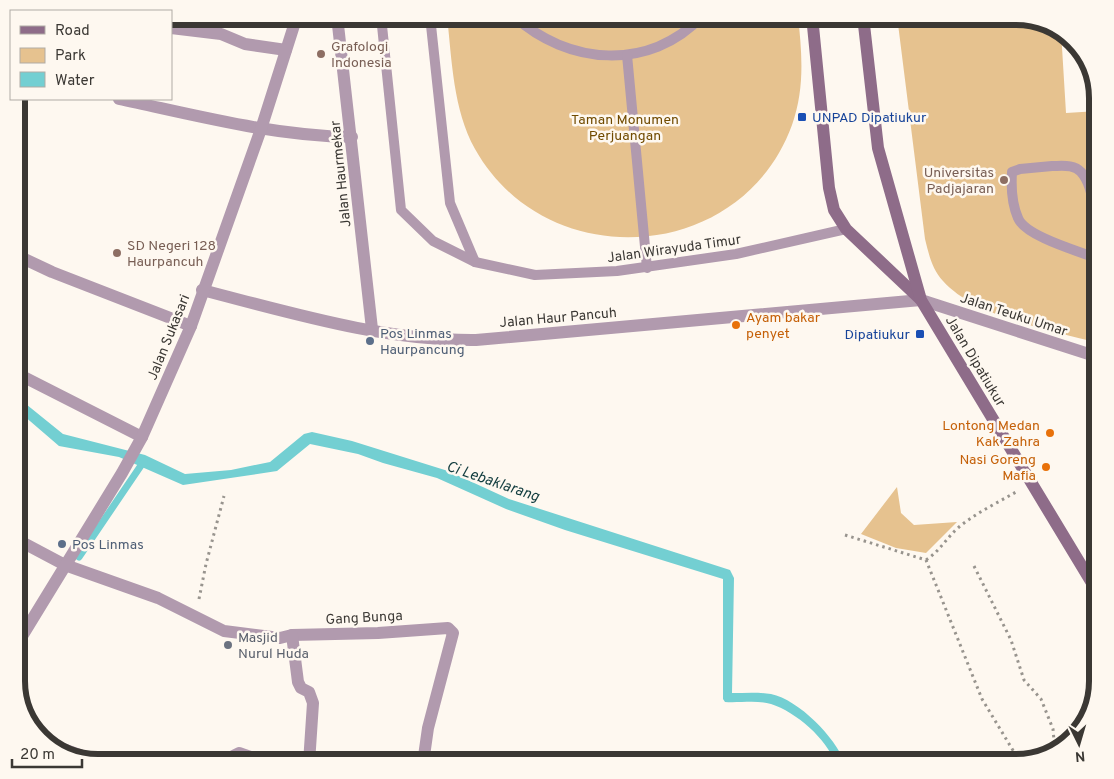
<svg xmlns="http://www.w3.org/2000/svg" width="1114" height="779" font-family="Overpass,sans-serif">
  <rect width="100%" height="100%" fill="#fef8f0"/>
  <!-- green -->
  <g fill="#e6c28f">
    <path d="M 447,16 L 798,16 C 802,54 805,88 792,125 C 742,263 547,277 475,149 C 453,109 452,61 447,16 Z"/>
    <path d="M 897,16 L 1016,16 L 1061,31 L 1066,113 L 1098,111 L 1098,343 C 1051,330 975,317 943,281 C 932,269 929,255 925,239 Z"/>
    <path d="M 897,487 L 901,513 L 914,525 L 957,522 L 926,553 L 896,548 L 861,534 Z"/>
  </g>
  <!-- water -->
  <path fill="#73cfd2" d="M 16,396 L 63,434 L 145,455 L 185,474 L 231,470 L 270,462 L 304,434 L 312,432 L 352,441 L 448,471 L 509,499 L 730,570 L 734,578 L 732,693 C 745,693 759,692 771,694 C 799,700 835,737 845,763 L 835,763 C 827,739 796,712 771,704 C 758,700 739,703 725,702 L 723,699 L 723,579 L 565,530 L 506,509 L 437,478 L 383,463 L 358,454 L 310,444 L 277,471 L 183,485 L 119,457 L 59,446 L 16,409 Z"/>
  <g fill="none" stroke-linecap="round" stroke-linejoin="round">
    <!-- stream -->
    <g stroke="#73cfd2" stroke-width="7">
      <path d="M 79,557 L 144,461"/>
      <path d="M 16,656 L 24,644"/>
    </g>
    <!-- path -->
    <g stroke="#98948e" stroke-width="3" stroke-dasharray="2.5 4" stroke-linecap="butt">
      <path d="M 845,535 L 926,560 L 982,699 L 1020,762"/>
      <path d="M 926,560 C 940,551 947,537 959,527 C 976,513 997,503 1016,492"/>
      <path d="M 974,566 L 1011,640 L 1024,680 L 1041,699 L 1053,729 L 1055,752"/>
      <path d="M 199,599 L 206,564 L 224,496"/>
    </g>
    <!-- service -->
    <g stroke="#b19aae" stroke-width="10">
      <path d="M 381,16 L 401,210 L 433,241 L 475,262 L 535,275 L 617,271 L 736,254 L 846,229"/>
      <path d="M 430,16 L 450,203 L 475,262"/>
      <path d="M 514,16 C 567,65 650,72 702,16"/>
      <path d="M 627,55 L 647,268"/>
      <path d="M 1052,166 C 1062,166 1074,164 1081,172 C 1097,189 1096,236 1096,258 C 1078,251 1025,236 1018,218 C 1012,204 1011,187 1012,172 L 1020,169 Z"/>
    </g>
    <!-- minor -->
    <g stroke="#b19aae" stroke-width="12">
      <path d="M 337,16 L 372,329"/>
      <path d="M 171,28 L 221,34 L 245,44 L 286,50"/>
      <path d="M 119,99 C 195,115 273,136 352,137"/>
      <path d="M 16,255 L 52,272 L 191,326"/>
      <path d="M 202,290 C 292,313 383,341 476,340 L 921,300"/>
      <path d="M 16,373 L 142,437"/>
      <path d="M 16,539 L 65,565 L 158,598 L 224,631 L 280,638 L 292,635 L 378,633 L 448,628 L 453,633 L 428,728 L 423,763"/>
      <path d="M 292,635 L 298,682 L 301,688 L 309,692 L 313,703 L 309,763"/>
      <path d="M 16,646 L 122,473 L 142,437 L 191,326 L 261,129 L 297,16"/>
      <path d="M 46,743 L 102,763"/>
      <path d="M 231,763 L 233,756 L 239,753 L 268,763"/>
    </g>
    <!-- tertiary -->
    <path stroke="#b19aae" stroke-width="12" d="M 921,300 L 1098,357"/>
    <!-- secondary -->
    <g stroke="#8e6c89" stroke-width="12">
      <path d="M 812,16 L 829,188 L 834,210 L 846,229 L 920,299"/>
      <path d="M 863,16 L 878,148 L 921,300 L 1098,593"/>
    </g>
  </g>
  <!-- markers -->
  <g fill="#8d6e63" stroke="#fef8f0" stroke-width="2">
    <circle cx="321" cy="54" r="5"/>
    <circle cx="1004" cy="180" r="5"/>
    <circle cx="117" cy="253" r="5"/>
  </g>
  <g fill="#1a4fb4" stroke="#fef8f0" stroke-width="2">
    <rect x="797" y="112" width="10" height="10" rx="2.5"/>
    <rect x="915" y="329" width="10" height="10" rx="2.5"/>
  </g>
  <g fill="#e8710a" stroke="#fef8f0" stroke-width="2">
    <circle cx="736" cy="325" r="5"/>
    <circle cx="1050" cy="433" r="5"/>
    <circle cx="1046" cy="467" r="5"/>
  </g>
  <g fill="#5c6f8a" stroke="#fef8f0" stroke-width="2">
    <circle cx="370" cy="341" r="5"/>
    <circle cx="62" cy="544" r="5"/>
  </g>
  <circle fill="#6b7280" stroke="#fef8f0" stroke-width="2" cx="228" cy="645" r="5"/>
  <g text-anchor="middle" stroke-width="5" stroke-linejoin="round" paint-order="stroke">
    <!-- education labels -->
    <g font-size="14" fill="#785e54" stroke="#fef8f0" text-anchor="start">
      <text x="331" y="51">Grafologi<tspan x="331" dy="16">Indonesia</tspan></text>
      <text x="994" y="177" text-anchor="end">Universitas<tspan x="994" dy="16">Padjajaran</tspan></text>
      <text x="127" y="250">SD Negeri 128<tspan x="127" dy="16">Haurpancuh</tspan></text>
    </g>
    <!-- transit labels -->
    <g font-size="14" fill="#164399" stroke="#fef8f0" text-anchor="start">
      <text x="812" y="122">UNPAD Dipatiukur</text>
      <text x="910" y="339" text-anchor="end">Dipatiukur</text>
    </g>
    <!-- park labels -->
    <g font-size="14" fill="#714b00" stroke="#fef8f0">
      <text x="625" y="124">Taman Monumen<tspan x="625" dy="16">Perjuangan</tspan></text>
    </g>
    <!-- street labels -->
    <g font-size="14" fill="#3b3834" stroke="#fef8f0">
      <text transform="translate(340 174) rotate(-96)" y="5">Jalan Haurmekar</text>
      <text transform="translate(674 248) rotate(-8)" y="5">Jalan Wirayuda Timur</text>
      <text transform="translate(1014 314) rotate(18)" y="5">Jalan Teuku Umar</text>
      <text transform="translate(558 317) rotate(-5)" y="5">Jalan Haur Pancuh</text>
      <text transform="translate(168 337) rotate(-68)" y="5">Jalan Sukasari</text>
      <text transform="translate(976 361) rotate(59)" y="5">Jalan Dipatiukur</text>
      <text transform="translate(364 617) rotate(-3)" y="5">Gang Bunga</text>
    </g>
    <!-- food labels -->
    <g font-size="14" fill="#c56008" stroke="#fef8f0" text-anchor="end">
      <text x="746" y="322" text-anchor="start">Ayam bakar<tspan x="746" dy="16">penyet</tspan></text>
      <text x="1040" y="430">Lontong Medan<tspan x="1040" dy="16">Kak Zahra</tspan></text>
      <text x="1036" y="464">Nasi Goreng<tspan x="1036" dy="16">Mafia</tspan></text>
    </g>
    <!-- service labels -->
    <g font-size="14" fill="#4e5e75" stroke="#fef8f0" text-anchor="start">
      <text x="380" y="338">Pos Linmas<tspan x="380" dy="16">Haurpancung</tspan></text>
      <text x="72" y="549">Pos Linmas</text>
    </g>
    <!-- worship labels -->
    <g font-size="14" fill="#5b616d" stroke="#fef8f0" text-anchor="start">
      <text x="238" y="642">Masjid<tspan x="238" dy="16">Nurul Huda</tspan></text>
    </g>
    <!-- water labels -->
    <g font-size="15" font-style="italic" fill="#123d3f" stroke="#fef8f0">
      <text transform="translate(493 481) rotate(19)" y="5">Ci Lebaklarang</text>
    </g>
  </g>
  <!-- crop -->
  <path d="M0 0H1114V779H0ZM98 25H1016A73 73 0 0 1 1089 98V681A73 73 0 0 1 1016 754H98A73 73 0 0 1 25 681V98A73 73 0 0 1 98 25Z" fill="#fef8f0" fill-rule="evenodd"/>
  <path fill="none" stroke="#3b3834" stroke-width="6" d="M98 25H1016A73 73 0 0 1 1089 98V681A73 73 0 0 1 1016 754H98A73 73 0 0 1 25 681V98A73 73 0 0 1 98 25Z"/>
  <!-- legend -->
  <rect x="10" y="10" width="162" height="90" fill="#fef8f0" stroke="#b0aba5"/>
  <rect x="20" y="26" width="25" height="8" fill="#8e6c89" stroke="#b0aba5"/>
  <text x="55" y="35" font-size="15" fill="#3b3834">Road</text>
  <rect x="20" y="48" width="25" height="15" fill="#e6c28f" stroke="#b0aba5"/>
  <text x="55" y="60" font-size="15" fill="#3b3834">Park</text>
  <rect x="20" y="72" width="25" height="15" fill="#73cfd2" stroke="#b0aba5"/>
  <text x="55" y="85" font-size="15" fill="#3b3834">Water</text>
  <!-- north arrow -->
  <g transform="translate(1079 744) rotate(175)" stroke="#fef8f0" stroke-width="4" paint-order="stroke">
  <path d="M0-4L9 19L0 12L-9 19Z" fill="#3b3834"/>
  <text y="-8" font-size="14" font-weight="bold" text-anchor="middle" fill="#3b3834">N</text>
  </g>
  <!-- scale -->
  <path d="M12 759v8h70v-8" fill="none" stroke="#3b3834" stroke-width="2.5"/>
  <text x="20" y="759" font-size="15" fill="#3b3834" stroke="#fef8f0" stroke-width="4" paint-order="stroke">20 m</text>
</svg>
